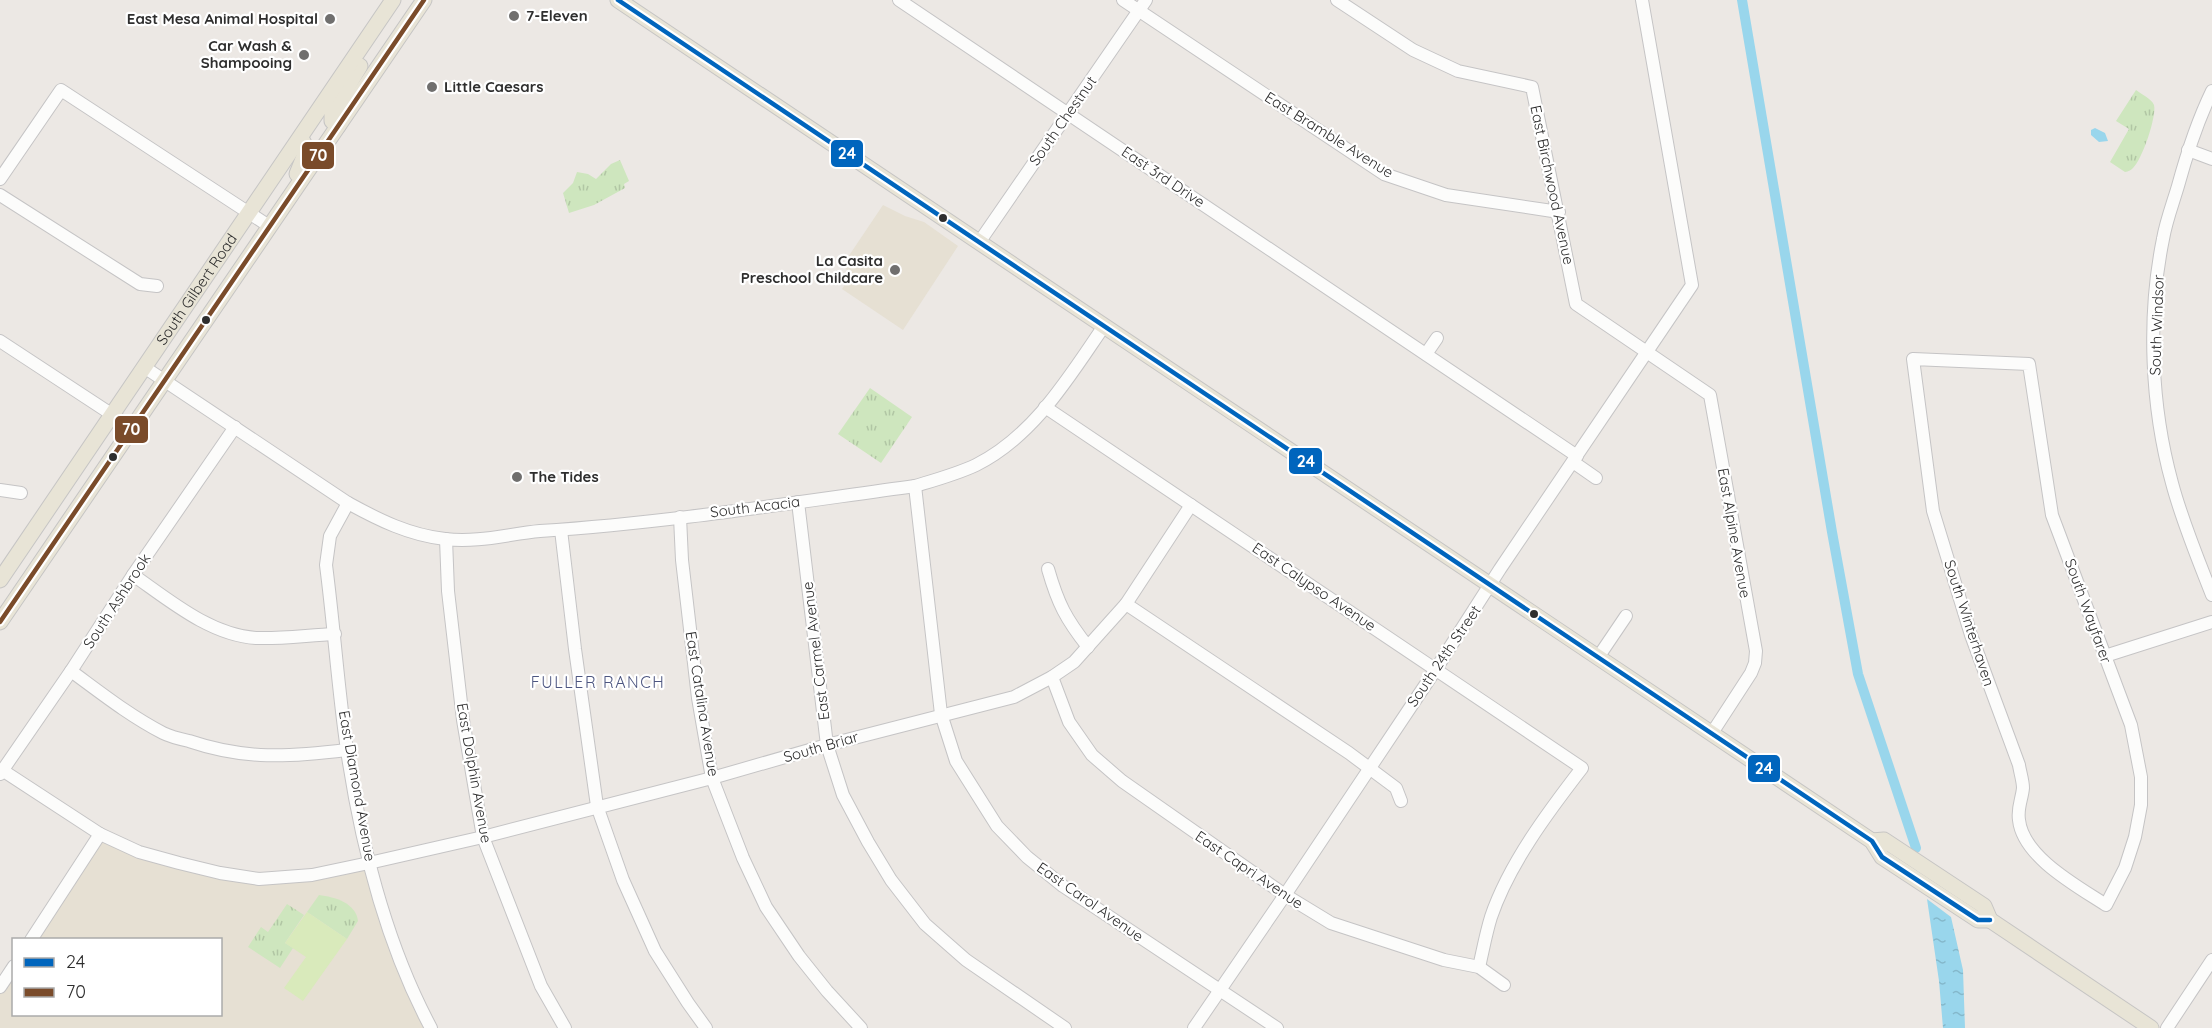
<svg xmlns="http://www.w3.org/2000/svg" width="2212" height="1028" font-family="Quicksand,sans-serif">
  <defs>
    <pattern id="grass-tufts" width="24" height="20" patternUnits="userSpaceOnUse" patternTransform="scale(1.5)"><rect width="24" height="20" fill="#cee6be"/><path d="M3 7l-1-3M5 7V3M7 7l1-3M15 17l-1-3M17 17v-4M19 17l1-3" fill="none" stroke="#b1c6a4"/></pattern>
    <pattern id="water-ripples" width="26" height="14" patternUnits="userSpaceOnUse" patternTransform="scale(1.5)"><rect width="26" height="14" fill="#99d6ec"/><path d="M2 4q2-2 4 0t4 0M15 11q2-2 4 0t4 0" fill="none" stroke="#84b8cb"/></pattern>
  </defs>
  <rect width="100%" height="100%" fill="#ece8e4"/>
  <!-- education -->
  <g fill="#e6e0d3">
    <path d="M 883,205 L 905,216 L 924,222 L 958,246 L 903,330 L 842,289 L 852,274 L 842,266 Z"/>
    <path d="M 100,834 L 139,852 L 259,879 L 369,863 L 431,1028 L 0,1028 L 0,987 L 13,966 L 14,1014 L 220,1014 L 220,940 L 31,939 Z"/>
  </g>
  <!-- grass -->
  <g fill="url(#grass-tufts)">
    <path d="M 2136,90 C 2141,94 2152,99 2154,105 C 2157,116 2142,160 2133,168 C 2130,171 2129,171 2125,172 L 2110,162 L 2129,129 L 2116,121 Z"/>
    <path d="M 620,160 L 629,181 L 624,184 L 625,188 L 594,205 L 569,213 L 563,193 L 573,183 L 577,172 L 588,174 L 596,179 L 611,164 Z"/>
    <path d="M 870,388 L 912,417 L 881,463 L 838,434 Z"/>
    <path d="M 319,895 C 335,897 356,903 358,921 L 347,939 L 307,912 Z"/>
    <path d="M 287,904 L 304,915 L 285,943 L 293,948 L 280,968 L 248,947 L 261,927 L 268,932 Z"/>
  </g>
  <!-- pitch -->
  <path fill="#d9eabb" d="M 307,912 L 347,939 L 303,1001 L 284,988 L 306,957 L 285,943 Z"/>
  <!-- water -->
  <g fill="url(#water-ripples)">
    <path d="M 2095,128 L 2105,133 L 2108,141 L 2099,142 L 2091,135 L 2091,130 Z"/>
    <path d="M 1927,899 L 1951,917 L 1963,970 L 1965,1028 L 1943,1028 L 1939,981 Z"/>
  </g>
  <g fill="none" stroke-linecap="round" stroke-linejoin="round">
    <!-- canal -->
    <path stroke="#99d6ec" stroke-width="10" d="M 1742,0 L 1832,532 L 1858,674 L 1916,848"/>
    <!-- minor casing -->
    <g stroke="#c5c4c5" stroke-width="14">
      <g id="minor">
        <path d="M 899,0 L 1577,456"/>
        <path d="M 1123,0 L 1384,174 L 1446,195 L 1559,212"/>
        <path d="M 1337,0 L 1413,50 L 1458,71 L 1532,87 L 1576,304 L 1710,395 L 1756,651 L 1755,663 L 1751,673 L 1712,733"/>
        <path d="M 2212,91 C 2197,122 2187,153 2178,186 C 2173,203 2166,221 2163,239 C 2147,317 2151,407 2172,483 C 2182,521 2198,559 2212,595"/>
        <path d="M 2188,150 L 2212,159"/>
        <path d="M 0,179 L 61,90 L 269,226"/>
        <path d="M 0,195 L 140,284 L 157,286"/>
        <path d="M 980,241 L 1146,0"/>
        <path d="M 0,341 L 131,427"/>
        <path d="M 1426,354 L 1437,338"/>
        <path d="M 1913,359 L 2029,364 L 2052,515 L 2131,725 L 2141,777 L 2141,805 L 2135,837 L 2125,868 L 2106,905 C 2077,886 2023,857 2019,820 C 2017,808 2022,799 2023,788 C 2023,781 2020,772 2019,765 L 1971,635 L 1933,511 Z"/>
        <path d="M 144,367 L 348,503 C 379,520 409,535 445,539 C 478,543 508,534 540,531 C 665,523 790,503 915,486 C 935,480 957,474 976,465 C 1034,436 1069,377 1104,326"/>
        <path d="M 1045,407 L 1582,768 C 1548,812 1509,864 1491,917 C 1486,933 1483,950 1479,967"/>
        <path d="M 1573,462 L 1596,478"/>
        <path d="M 915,486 L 941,714 L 956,761 L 997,826 L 1027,857 L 1063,886 L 1277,1028"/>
        <path d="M 0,490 L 21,493"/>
        <path d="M 798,502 L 827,745 L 843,795 L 868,842 L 891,880 L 925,924 L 966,960 L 1065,1028"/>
        <path d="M 348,503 L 330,536 L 326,565 C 334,626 338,689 347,750 C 361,844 386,944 431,1028"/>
        <path d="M 680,517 L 682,560 L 698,698 L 712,778 L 743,858 L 766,907 L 799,956 L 827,991 L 861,1028"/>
        <path d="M 561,530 L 575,649 L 597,806 L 623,880 L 655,951 L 688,1003 L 706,1028"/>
        <path d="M 446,539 L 448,591 L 463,720 L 483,837 L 541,986 L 565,1028"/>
        <path d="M 1048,569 C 1058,604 1066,619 1088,647"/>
        <path d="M 133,575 C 169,600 210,635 256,638 C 282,639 309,635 335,634"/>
        <path d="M 1126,604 L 1349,753 L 1396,788 L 1401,801"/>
        <path d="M 1599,656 L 1626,616"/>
        <path d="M 2105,656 L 2212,622"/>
        <path d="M 71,671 C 101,693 130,716 163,733 C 171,737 180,739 189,741 C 245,760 289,757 347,750"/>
        <path d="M 1052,677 L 1069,722 L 1092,755 L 1122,781 L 1285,895 L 1331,923 L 1444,960 L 1479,967 L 1504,985"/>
        <path d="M 2,770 L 100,834 L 139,852 L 179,863 L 220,873 L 259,879 L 312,875 L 369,863 L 483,837 L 712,778 L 827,745 L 1014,697 L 1052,677 L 1074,662 L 1126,604 L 1191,505"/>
        <path d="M 0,774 L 71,671 L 133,575 L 235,427"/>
        <path d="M 31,940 L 100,834"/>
        <path d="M 0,987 L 14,966"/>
        <path d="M 1194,1028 L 1285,895 L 1436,669 L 1500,569 L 1692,285 L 1642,0"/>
        <path d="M 2167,1028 L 2212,960"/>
      </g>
    </g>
    <!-- major casing -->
    <g stroke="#c6c5c4" stroke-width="17">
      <g id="major">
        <path d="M 618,0 L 1872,841 L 1882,857 L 1978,920 L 1990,920"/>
        <path d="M 338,126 L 332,121 L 332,113 L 360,66"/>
        <path d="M 297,174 L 307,149 L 301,138"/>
        <path id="s1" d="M 0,580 L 393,0"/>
        <path d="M 0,622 L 424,0"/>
        <path d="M 1872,841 L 1884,840 L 1984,906 L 1990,920 L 2151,1028"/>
      </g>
    </g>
    <!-- minor -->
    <use href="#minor" stroke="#fcfcfb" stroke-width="12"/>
    <!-- major -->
    <use href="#major" stroke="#e8e4d6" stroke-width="15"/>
    <!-- bus-1 casing -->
    <g stroke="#fff" stroke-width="9">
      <path id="bus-1" d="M 618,0 L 1872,841 L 1882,857 L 1978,920 L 1990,920"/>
    </g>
    <!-- bus-2 casing -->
    <g stroke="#fff" stroke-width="9">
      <path id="bus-2" d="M 0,622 L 424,0"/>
    </g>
    <!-- bus-1 -->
    <use href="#bus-1" stroke="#0065bd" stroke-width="4.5"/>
    <!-- bus-2 -->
    <use href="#bus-2" stroke="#7a4b2a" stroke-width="4.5"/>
  </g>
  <!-- markers -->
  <g fill="#706f6e" stroke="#fff" stroke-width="2">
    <circle cx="514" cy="16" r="6"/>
    <circle cx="330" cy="19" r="6"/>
    <circle cx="304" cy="55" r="6"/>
    <circle cx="432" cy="87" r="6"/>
    <circle cx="895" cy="270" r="6"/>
    <circle cx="517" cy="477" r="6"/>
  </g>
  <g fill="#2e2e2e" stroke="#fff" stroke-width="2">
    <circle cx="943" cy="218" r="5"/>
    <circle cx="206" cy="320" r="5"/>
    <circle cx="113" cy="457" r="5"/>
    <circle cx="1534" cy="614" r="5"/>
  </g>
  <g text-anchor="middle" stroke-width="4.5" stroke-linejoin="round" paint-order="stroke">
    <!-- poi labels -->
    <g font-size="15" font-weight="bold" fill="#2e2e2e" stroke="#fff" text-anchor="start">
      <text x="526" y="21">7-Eleven</text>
      <text x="318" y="24" text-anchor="end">East Mesa Animal Hospital</text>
      <text x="292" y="51" text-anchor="end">Car Wash &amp;<tspan x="292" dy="17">Shampooing</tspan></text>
      <text x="444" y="92">Little Caesars</text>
      <text x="883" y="266" text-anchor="end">La Casita<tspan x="883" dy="17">Preschool Childcare</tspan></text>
      <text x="529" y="482">The Tides</text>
    </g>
    <!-- street labels -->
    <g font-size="15" fill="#2e2e2e" stroke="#fff">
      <text transform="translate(1063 121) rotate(-55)" y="5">South Chestnut</text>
      <text transform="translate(1329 135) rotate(32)" y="5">East Bramble Avenue</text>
      <text transform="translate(1163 177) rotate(34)" y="5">East 3rd Drive</text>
      <text transform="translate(1552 185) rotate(78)" y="5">East Birchwood Avenue</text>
      <text dy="5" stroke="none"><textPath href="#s1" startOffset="351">South Gilbert Road</textPath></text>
      <text transform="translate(2157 325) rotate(-88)" y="5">South Windsor</text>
      <text transform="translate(755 507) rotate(-7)" y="5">South Acacia</text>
      <text transform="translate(1734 533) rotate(80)" y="5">East Alpine Avenue</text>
      <text transform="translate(1314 587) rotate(34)" y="5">East Calypso Avenue</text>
      <text transform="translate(117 601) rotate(-57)" y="5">South Ashbrook</text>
      <text transform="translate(2088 611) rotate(70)" y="5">South Wayfarer</text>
      <text transform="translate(1969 623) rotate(72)" y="5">South Winterhaven</text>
      <text transform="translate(816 651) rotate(-97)" y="5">East Carmel Avenue</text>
      <text transform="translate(1444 656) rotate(-56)" y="5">South 24th Street</text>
      <text transform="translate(702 704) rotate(81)" y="5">East Catalina Avenue</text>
      <text transform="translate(821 747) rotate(-16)" y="5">South Briar</text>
      <text transform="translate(474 773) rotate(80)" y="5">East Dolphin Avenue</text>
      <text transform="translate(357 786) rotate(80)" y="5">East Diamond Avenue</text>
      <text transform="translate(1249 870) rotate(34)" y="5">East Capri Avenue</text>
      <text transform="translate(1090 902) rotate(35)" y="5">East Carol Avenue</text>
    </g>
    <!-- neighbourhood labels -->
    <g font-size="16" letter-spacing="1.5" fill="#4d5680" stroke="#fff">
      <text x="598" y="688">FULLER RANCH</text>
    </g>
  </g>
  <g stroke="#fff" stroke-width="2">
    <rect x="830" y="139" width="34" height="29" rx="6" fill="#0065bd"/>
    <rect x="301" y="141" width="34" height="29" rx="6" fill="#7a4b2a"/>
    <rect x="114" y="415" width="35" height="29" rx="6" fill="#7a4b2a"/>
    <rect x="1288" y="447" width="35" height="28" rx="6" fill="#0065bd"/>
    <rect x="1747" y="754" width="34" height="29" rx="6" fill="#0065bd"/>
  </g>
  <g font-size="16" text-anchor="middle" font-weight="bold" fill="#fff">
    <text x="847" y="159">24</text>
    <text x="318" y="161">70</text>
    <text x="131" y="435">70</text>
    <text x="1306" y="467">24</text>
    <text x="1764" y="774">24</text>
  </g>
  <!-- legend -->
  <rect x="12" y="938" width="210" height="78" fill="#ffffff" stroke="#ababab" stroke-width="1.5"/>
  <rect x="24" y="958" width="30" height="9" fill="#0065bd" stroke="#ababab" stroke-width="1.5"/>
  <text x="66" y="968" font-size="18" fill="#2e2e2e">24</text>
  <rect x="24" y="988" width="30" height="9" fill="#7a4b2a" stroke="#ababab" stroke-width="1.5"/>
  <text x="66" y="998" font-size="18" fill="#2e2e2e">70</text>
</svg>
